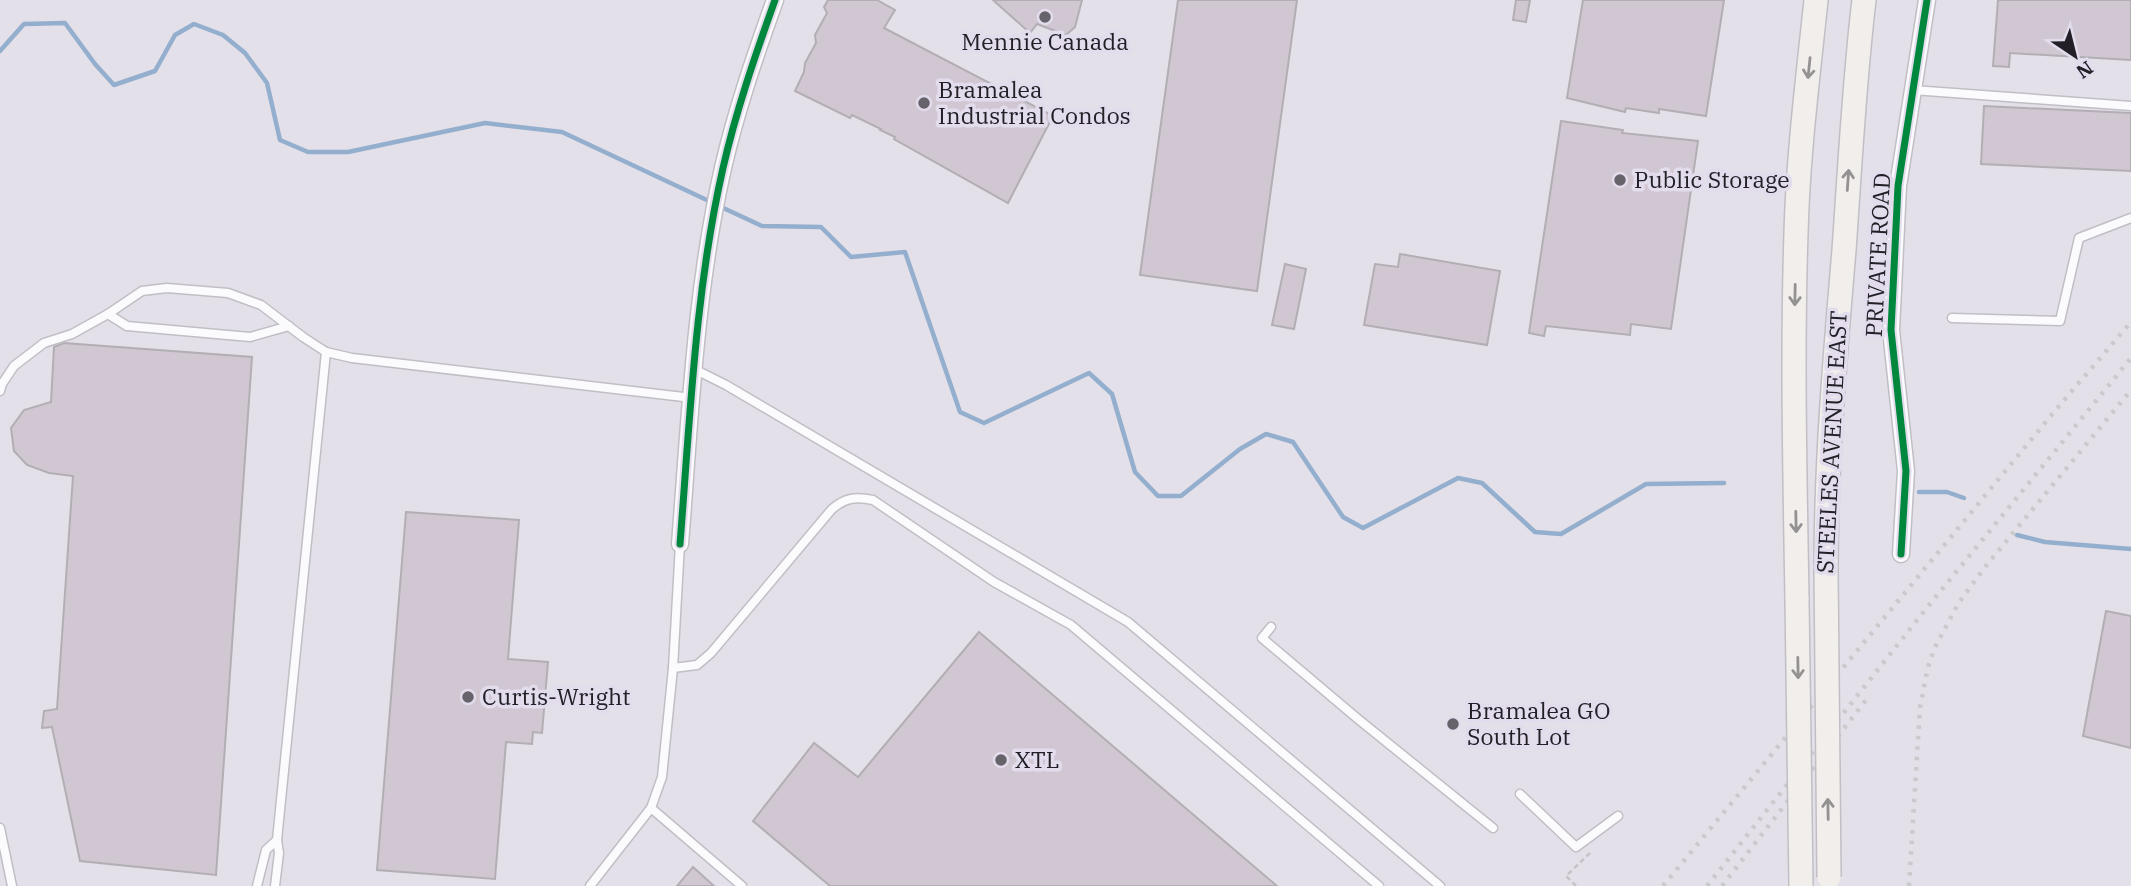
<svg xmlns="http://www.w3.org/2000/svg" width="2131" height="886" font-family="'IBM Plex Serif',serif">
  <rect width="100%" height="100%" fill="#e3e0e9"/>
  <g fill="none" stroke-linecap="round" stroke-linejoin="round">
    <!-- stream -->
    <g stroke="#94aece" stroke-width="4.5">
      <path d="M 0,51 L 24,24 L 65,23 L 95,64 L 114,85 L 155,71 L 175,35 L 194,24 L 223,35 L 245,53 L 267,83 L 280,140 L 308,152 L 348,152 L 485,123 L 562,132 L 711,202"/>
      <path d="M 719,206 L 762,226 L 821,227 L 851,257 L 905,252 L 960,412 L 984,423 L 1089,373 L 1112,394 L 1135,472 L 1158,496 L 1181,496 L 1240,449 L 1266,434 L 1293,442 L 1343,517 L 1363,528 L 1458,478 L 1482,483 L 1535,532 L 1561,534 L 1646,484 L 1724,483"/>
      <path d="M 1919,492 L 1947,492 L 1964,498"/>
      <path d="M 2017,535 L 2045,542 L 2131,549"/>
    </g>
  </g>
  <!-- building -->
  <g fill="#d1c7d2" stroke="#b2aeb4" stroke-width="2">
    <path d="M 828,0 L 877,0 L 895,10 L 884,28 L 1053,116 L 1008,203 L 894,139 L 895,137 L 880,130 L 881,129 L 852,115 L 850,118 L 795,91 L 804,72 L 805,63 L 816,43 L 815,35 L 827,13 L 824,7 Z"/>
    <path d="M 993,0 L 1082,0 L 1075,27 L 1066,35 L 1037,24 L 1030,33 Z"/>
    <path d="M 1178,0 L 1297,0 L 1257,291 L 1140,275 Z"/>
    <path d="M 1516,0 L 1530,0 L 1526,22 L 1513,20 Z"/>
    <path d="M 1583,0 L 1724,0 L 1706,116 L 1659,109 L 1659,113 L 1626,108 L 1625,112 L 1567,98 Z"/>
    <path d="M 1998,0 L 2131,0 L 2131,60 L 2010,53 L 2009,67 L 1993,66 Z"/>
    <path d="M 1984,106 L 2131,113 L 2131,171 L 1981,164 Z"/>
    <path d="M 1561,121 L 1623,130 L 1622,133 L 1698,141 L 1671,329 L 1631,324 L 1630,335 L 1546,326 L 1544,336 L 1529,333 Z"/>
    <path d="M 1400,254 L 1500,271 L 1487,345 L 1364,325 L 1375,264 L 1398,267 Z"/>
    <path d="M 1285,264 L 1306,269 L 1294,329 L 1272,325 Z"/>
    <path d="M 64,343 L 252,357 L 216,875 L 80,861 L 52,727 L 42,728 L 44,711 L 57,709 L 73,476 L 49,473 L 27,465 L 14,451 L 11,428 L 24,410 L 51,402 L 54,347 Z"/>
    <path d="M 406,512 L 519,520 L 508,659 L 548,662 L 542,733 L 533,732 L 532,744 L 506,742 L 495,879 L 377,870 Z"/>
    <path d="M 2106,611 L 2131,616 L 2131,748 L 2083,736 Z"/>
    <path d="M 979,632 L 1277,886 L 830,886 L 753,821 L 814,743 L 858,777 Z"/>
    <path d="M 693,867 L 714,886 L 677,886 Z"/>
  </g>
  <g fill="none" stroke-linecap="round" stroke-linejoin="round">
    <!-- service casing -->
    <g stroke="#c1bec5" stroke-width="11">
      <g id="service">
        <path d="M 1913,90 L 2131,106"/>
        <path d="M 108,314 L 127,326 L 250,337 L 289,326"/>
        <path d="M 1952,318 L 2060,321 L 2079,238 L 2131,218"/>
        <path d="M 694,369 L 726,385 L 1128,622 L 1440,886"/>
        <path d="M 0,391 L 2,384 L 14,366 L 44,343 L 72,334 L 108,314 L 142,291 L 167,288 L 228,293 L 261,305 L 303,337 L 326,352 L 352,358 L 692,398"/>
        <path d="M 1271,627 L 1262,638 L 1358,719 L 1493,828"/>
        <path d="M 673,668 L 697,665 L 711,653 L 832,509 C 845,498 856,496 873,500 L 994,582 L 1071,625 L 1379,886"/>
        <path d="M 1520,794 L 1576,847 L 1618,816"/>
        <path d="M 651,808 L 742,886"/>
        <path d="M 0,828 L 12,886"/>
        <path d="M 257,886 L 266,850 L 277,840"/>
        <path d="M 275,886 L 279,853 L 277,840 L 326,352"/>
        <path d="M 590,886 L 651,808 L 662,777 L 673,668 L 680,544"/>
      </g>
    </g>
    <!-- minor casing -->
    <g stroke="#c1bec5" stroke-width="19">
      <g id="minor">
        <path d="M 680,544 C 690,419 695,291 723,168 C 736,111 755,56 775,0"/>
        <path d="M 1901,554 L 1906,471 L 1891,330 L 1898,186 L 1927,0"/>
      </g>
    </g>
    <!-- secondary casing -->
    <g stroke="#c1bec5" stroke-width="26">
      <g id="secondary">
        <path d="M 1826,569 C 1826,462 1835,356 1844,250 C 1850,166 1854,83 1864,0"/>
        <path d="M 1797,600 C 1795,478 1792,355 1796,233 C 1798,155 1808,77 1816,0"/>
      </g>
    </g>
    <!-- path -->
    <path stroke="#c5c3c6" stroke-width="2.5" stroke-dasharray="5 3.5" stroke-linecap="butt" d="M 1576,886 L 1566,876 L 1591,852"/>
    <!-- service -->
    <use href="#service" stroke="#fbfafc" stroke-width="8"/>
    <!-- minor -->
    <use href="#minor" stroke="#fbfafc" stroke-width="16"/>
    <!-- secondary -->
    <use href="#secondary" stroke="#f1eeeb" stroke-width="23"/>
    <!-- rail -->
    <g stroke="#cacacc" stroke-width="4.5" stroke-dasharray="3.5 7" stroke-linecap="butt">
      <path d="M 1663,886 L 2054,412 L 2131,322"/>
      <path d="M 1707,886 L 1921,615 L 2131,358"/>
      <path d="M 1722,886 L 1866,700"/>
      <path d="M 1909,886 L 1920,707 L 1928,667 L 1935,647 L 1958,604 L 1985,567 L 2131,390"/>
    </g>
    <!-- secondary-bridge casing -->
    <g stroke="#c1bec5" stroke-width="26" stroke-linecap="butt">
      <g id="secondary-bridge">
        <path d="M 1826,569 L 1829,877"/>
        <path d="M 1797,600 L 1801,886"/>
      </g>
    </g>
    <!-- secondary-bridge -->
    <use href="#secondary-bridge" stroke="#f1eeeb" stroke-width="23"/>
    <!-- cycleway casing -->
    <g stroke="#e2dced" stroke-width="11">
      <g id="cycleway">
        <path d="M 680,544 C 690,419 695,291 723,168 C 736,111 755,56 775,0"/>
        <path d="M 1901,554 L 1906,471 L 1891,330 L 1898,186 L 1927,0"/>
      </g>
    </g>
    <!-- cycleway -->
    <use href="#cycleway" stroke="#00873e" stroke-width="7"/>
  </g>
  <!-- one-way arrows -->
  <defs><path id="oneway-shaft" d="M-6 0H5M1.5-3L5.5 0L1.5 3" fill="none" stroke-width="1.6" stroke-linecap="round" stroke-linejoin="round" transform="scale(1.75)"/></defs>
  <g stroke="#949192">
    <use href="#oneway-shaft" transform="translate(1809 68) rotate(96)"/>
    <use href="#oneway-shaft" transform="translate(1848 180) rotate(-86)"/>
    <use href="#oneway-shaft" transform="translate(1795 295) rotate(91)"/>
    <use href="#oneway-shaft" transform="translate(1796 522) rotate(89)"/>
    <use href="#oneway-shaft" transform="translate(1798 668) rotate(89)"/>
    <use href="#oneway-shaft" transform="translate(1828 809) rotate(-91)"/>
  </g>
  <!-- markers -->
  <g fill="#66636a" stroke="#e2dced" stroke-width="2.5">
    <circle cx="1045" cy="17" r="7"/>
    <circle cx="924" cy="103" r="7"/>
    <circle cx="1620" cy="180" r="7"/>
    <circle cx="468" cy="697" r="7"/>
    <circle cx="1453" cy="724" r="7"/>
    <circle cx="1001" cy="760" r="7"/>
  </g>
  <g text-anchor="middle" stroke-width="7" stroke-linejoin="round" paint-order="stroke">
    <!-- poi labels -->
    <g font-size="23" fill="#222026" stroke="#e2dced" text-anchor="start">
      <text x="1045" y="50" text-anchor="middle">Mennie Canada</text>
      <text x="938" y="98">Bramalea<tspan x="938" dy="26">Industrial Condos</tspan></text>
      <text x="1634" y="188">Public Storage</text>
      <text x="482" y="705">Curtis-Wright</text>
      <text x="1467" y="719">Bramalea GO<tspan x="1467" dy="26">South Lot</tspan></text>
      <text x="1015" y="768">XTL</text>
    </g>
    <!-- street labels -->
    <g font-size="23" fill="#222026" stroke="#e2dced">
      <text transform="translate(1878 255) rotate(-87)" y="8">PRIVATE ROAD</text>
      <text transform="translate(1832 442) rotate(-87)" y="8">STEELES AVENUE EAST</text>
    </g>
  </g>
  <!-- north arrow -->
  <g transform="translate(2075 56) rotate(145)" stroke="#e2dced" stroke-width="5" paint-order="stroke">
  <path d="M0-5L12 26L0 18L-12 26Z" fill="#222026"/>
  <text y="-10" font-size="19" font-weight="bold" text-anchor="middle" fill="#222026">N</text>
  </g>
</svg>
